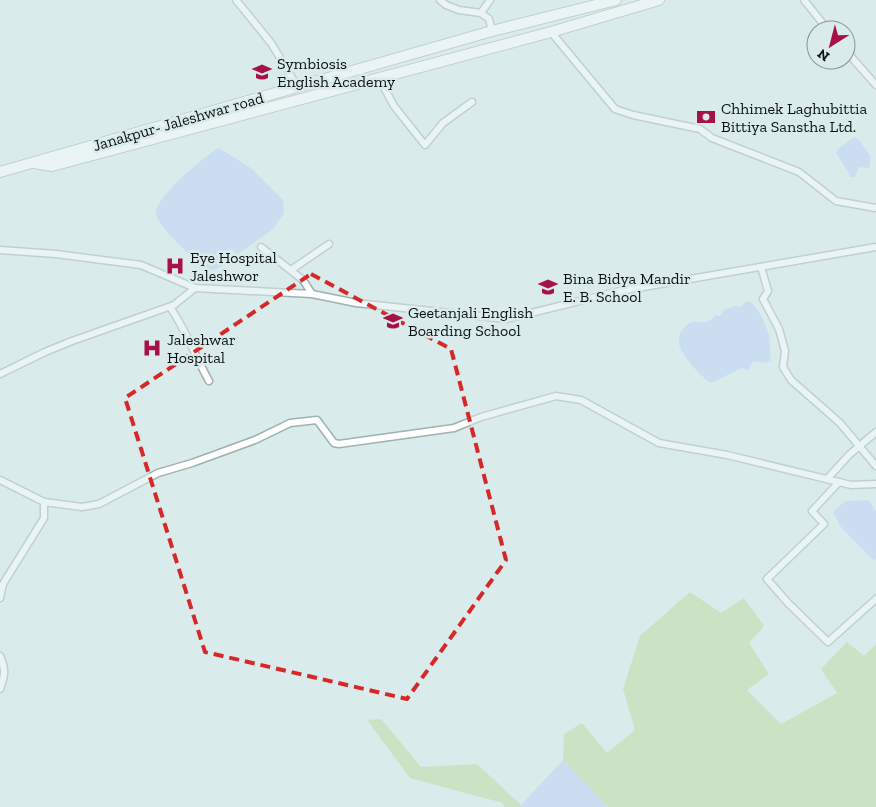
<svg xmlns="http://www.w3.org/2000/svg" width="876" height="807" font-family="'Zilla Slab',serif">
  <rect width="100%" height="100%" fill="#daebeb"/>
  <!-- green -->
  <g fill="#bad797">
    <path d="M 690,592 L 721,613 L 744,598 L 764,626 L 749,643 L 769,674 L 747,690 L 781,724 L 837,693 L 821,669 L 847,642 L 864,656 L 876,644 L 876,807 L 608,807 L 563,760 L 564,734 L 582,723 L 607,753 L 635,730 L 623,689 L 640,636 Z"/>
    <path d="M 381,719 L 421,767 L 477,764 L 523,807 L 504,807 L 503,803 L 410,778 L 367,720 Z"/>
  </g>
  <!-- water -->
  <g fill="#b8ccf9">
    <path d="M 855,137 L 859,140 L 871,157 L 869,168 L 859,167 L 855,177 L 851,177 L 836,153 L 840,147 Z"/>
    <path d="M 219,148 L 251,168 L 283,200 L 284,213 L 272,230 L 237,255 L 231,249 L 224,254 L 229,261 C 221,267 215,272 205,269 C 194,259 158,227 156,214 C 153,200 206,154 219,148 Z"/>
    <path d="M 747,301 C 755,301 764,321 767,329 C 770,335 770,353 771,361 L 763,363 L 753,361 L 748,370 L 742,368 L 711,383 C 701,377 681,355 679,344 C 677,337 682,328 688,324 C 698,318 705,328 716,315 L 720,316 L 725,309 L 735,306 L 740,307 Z"/>
    <path d="M 869,500 L 876,512 L 876,559 L 874,561 L 840,526 L 833,512 L 845,501 Z"/>
    <path d="M 563,760 L 608,807 L 523,807 L 521,805 Z"/>
  </g>
  <g fill="none" stroke-linecap="round" stroke-linejoin="round">
    <!-- minor casing -->
    <g stroke="#a0b0b0" stroke-width="9">
      <g id="minor">
        <path d="M 236,0 L 271,43 L 297,86"/>
        <path d="M 440,0 L 446,5 L 459,10 L 481,13 L 489,19 L 492,31"/>
        <path d="M 804,0 L 828,30"/>
        <path d="M 481,13 L 490,0"/>
        <path d="M 551,32 L 615,109 L 633,115 L 700,129 L 712,138 L 799,172 L 836,201 L 876,208"/>
        <path d="M 846,51 L 876,85"/>
        <path d="M 379,78 L 394,106 L 425,145 L 443,123 L 472,102"/>
        <path d="M 261,247 L 303,280 L 312,294"/>
        <path d="M 0,250 L 56,254 L 141,265 L 195,288 L 312,294 L 356,303 L 507,319 L 620,291 L 876,247"/>
        <path d="M 761,267 L 768,291 L 763,299 L 779,329 L 785,351 L 783,367 L 791,380 L 840,423 L 876,466"/>
        <path d="M 291,270 L 329,244"/>
        <path d="M 170,307 C 186,330 195,356 209,381"/>
        <path d="M 0,374 L 45,352 L 72,341 L 174,305 L 195,288"/>
        <path d="M 827,479 L 850,454 L 876,432"/>
        <path d="M 0,480 L 44,502"/>
        <path d="M 839,482 L 812,511 L 824,524 L 767,579 L 788,603 L 828,642 L 876,599"/>
        <path d="M 0,598 L 3,584 L 44,518 L 44,502 L 82,507 L 99,504 L 158,473 L 192,463 L 255,440 L 290,423 L 317,420 L 334,443 L 339,444 L 454,428 L 481,417 L 556,396 L 581,400 L 659,443 L 727,455 L 851,485 L 876,484"/>
        <path d="M 0,656 C 6,669 5,676 0,689"/>
      </g>
    </g>
    <!-- trunk casing -->
    <g stroke="#a0b0b0" stroke-width="12">
      <g id="trunk">
        <path d="M 34,163 L 52,166 L 551,32 L 659,0"/>
        <path d="M 0,172 L 492,31 L 616,0"/>
      </g>
    </g>
    <!-- minor -->
    <use href="#minor" stroke="#fff" stroke-width="6"/>
    <!-- trunk -->
    <use href="#trunk" stroke="#fff" stroke-width="10"/>
  </g>
  <!-- marked area -->
  <path d="M0 0H876V807H0ZM 311,274 L 451,349 L 506,560 L 407,699 L 205,652 L 125,398 Z" fill="#daebeb" fill-opacity=".55" fill-rule="evenodd"/>
  <path fill="none" stroke="#d62828" stroke-width="4" stroke-dasharray="10 6" stroke-linejoin="round" d="M 311,274 L 451,349 L 506,560 L 407,699 L 205,652 L 125,398 Z"/>
  <!-- icons -->
  <defs>
    <g id="school-bare" transform="scale(1.5)"><path d="M0-5L7-2L0 1L-7-2ZM-4 1L0 2.5L4 1V4Q0 6-4 4Z" fill="#a71145" stroke="#daebeb" stroke-width="2.5" paint-order="stroke"/></g>
    <g id="bank-bare" transform="scale(1.5)"><path d="M-6-4H6V4H-6ZM0-2.3a2.3 2.3 0 1 0 0 4.6a2.3 2.3 0 1 0 0-4.6Z" fill="#a71145" stroke="#daebeb" stroke-width="2.5" paint-order="stroke"/></g>
    <g id="hospital-bare" transform="scale(1.5)"><path d="M-5-5h3v3.5h4V-5h3V5h-3V1.5h-4V5h-3Z" fill="#a71145" stroke="#daebeb" stroke-width="2.5" paint-order="stroke"/></g>
  </defs>
  <g fill-rule="evenodd">
    <use href="#school-bare" x="262" y="72"/>
    <use href="#bank-bare" x="706" y="117"/>
    <use href="#hospital-bare" x="175" y="266"/>
    <use href="#school-bare" x="548" y="287"/>
    <use href="#school-bare" x="393" y="321"/>
    <use href="#hospital-bare" x="152" y="348"/>
  </g>
  <g text-anchor="middle" stroke-width="5" stroke-linejoin="round" paint-order="stroke">
    <!-- poi labels -->
    <g font-size="16" fill="#0b1111" stroke="#daebeb" text-anchor="start">
      <text x="277" y="69">Symbiosis<tspan x="277" dy="18">English Academy</tspan></text>
      <text x="721" y="114">Chhimek Laghubittia<tspan x="721" dy="18">Bittiya Sanstha Ltd.</tspan></text>
      <text x="190" y="263">Eye Hospital<tspan x="190" dy="18">Jaleshwor</tspan></text>
      <text x="563" y="284">Bina Bidya Mandir<tspan x="563" dy="18">E. B. School</tspan></text>
      <text x="408" y="318">Geetanjali English<tspan x="408" dy="18">Boarding School</tspan></text>
      <text x="167" y="345">Jaleshwar<tspan x="167" dy="18">Hospital</tspan></text>
    </g>
    <!-- street labels -->
    <g font-size="16" fill="#0b1111" stroke="#daebeb">
      <text transform="translate(178 121) rotate(-16)" y="6">Janakpur- Jaleshwar road</text>
    </g>
  </g>
  <!-- north arrow -->
  <g transform="translate(831 45) rotate(216)"><circle r="24" fill="#daebeb" stroke="#879494"/>
  <path d="M0-4L9 19L0 12L-9 19Z" fill="#a71145"/>
  <text y="-8" font-size="14" font-weight="bold" text-anchor="middle" fill="#0b1111">N</text>
  </g>
</svg>
